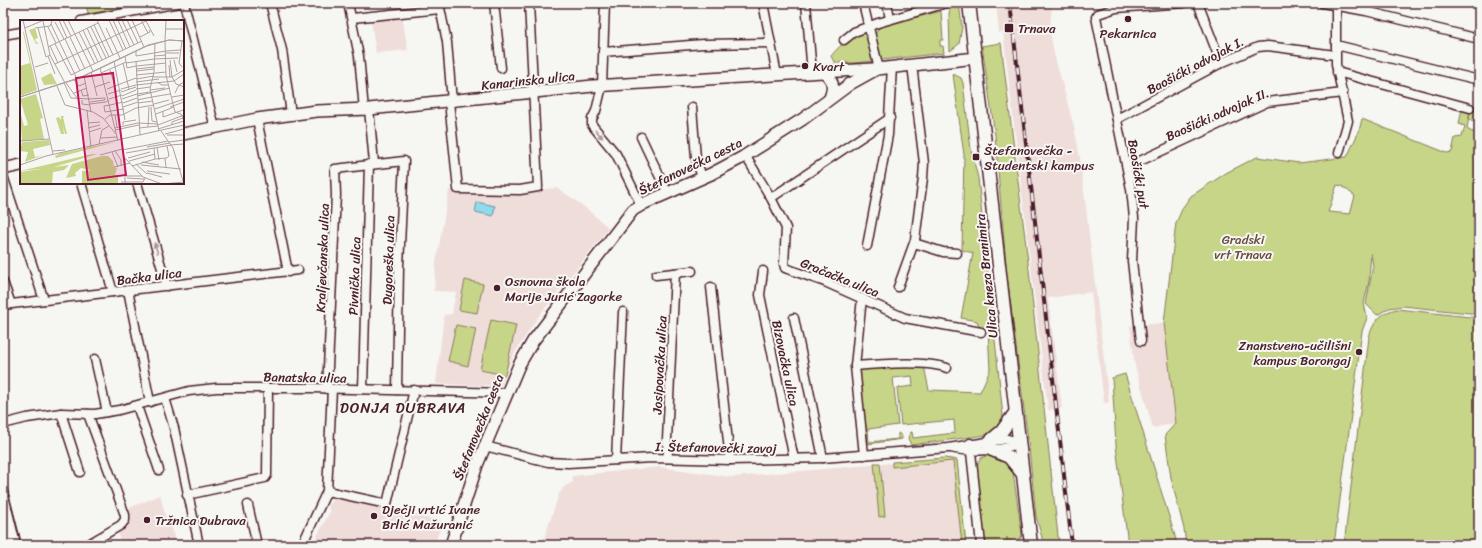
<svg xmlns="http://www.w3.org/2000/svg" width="1482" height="548" font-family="Sriracha,sans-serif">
  <rect width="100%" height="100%" fill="#f6f6f2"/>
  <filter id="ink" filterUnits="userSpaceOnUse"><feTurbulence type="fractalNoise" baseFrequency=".025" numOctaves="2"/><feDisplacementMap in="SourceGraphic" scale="8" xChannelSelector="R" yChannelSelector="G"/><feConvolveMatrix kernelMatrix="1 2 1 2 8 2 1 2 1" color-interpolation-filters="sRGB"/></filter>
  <g filter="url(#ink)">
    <!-- built -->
    <g fill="#efddda">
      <path d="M 996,3 L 1052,3 L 1050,30 L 1054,54 L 1074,127 L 1080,158 L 1109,402 L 1104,403 L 1091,292 L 1048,298 L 1062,408 L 1048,410 L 1003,32 L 999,33 Z"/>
      <path d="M 402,17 L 408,50 L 376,53 L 371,20 Z"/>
      <path d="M 557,188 L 582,205 L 609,228 L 538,317 L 514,354 L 501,386 L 436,384 L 444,315 L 452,314 L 456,292 L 434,291 L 436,263 L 449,190 L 514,192 Z"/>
      <path d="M 1164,323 L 1176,423 L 1153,428 L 1135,366 L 1130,326 Z"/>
      <path d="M 951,458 L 957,460 L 966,545 L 542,545 L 559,494 L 564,487 L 573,482 L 572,476 L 659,467 L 732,477 Z"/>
      <path d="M 160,495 L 167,522 L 170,522 L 176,545 L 121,545 L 118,531 L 125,510 Z"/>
      <path d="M 337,498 L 349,499 L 443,522 L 434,545 L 312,545 L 331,510 L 328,509 L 330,502 Z"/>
    </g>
    <!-- green -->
    <g fill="#c7d589" stroke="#887a5a" fill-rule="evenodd">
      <path d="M 86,3 L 150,3 L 88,14 Z"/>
      <path d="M 952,3 L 959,3 L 962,27 L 959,44 L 950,51 L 949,13 Z"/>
      <path d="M 941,11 L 943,40 L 940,40 L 940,46 L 943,46 L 944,53 L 881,60 L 875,35 L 879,27 Z"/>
      <path d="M 867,31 L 875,61 L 853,63 L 834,62 L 831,56 C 844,41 848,38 867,31 Z"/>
      <path d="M 1001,43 L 1029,270 L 1059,545 L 1044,545 L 1036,516 L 1029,448 L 1007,276 L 995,135 L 982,46 Z"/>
      <path d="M 953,74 L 961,78 L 963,83 L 971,150 L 978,178 L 1003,416 L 997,428 L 986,435 L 911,445 L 908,438 L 911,432 L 912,432 L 913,438 L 955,433 L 954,420 L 901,425 L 897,388 L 913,386 L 912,376 L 893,378 L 898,425 L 868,429 L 869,442 L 898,439 L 898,433 L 902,436 L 902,439 L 868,444 L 859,368 L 924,366 L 929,390 L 980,392 L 990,370 L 988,329 L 979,327 L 977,321 L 961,318 L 973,253 L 962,250 L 964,155 Z"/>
      <path d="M 1471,106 L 1479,106 L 1479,121 L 1469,120 Z"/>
      <path d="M 1462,108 L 1470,110 L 1467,129 L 1472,132 L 1478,131 L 1479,130 L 1479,314 L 1403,306 L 1389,308 L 1377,315 L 1366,304 L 1373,266 L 1371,253 L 1369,281 L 1364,303 L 1367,318 L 1362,331 L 1334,545 L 1186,545 L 1184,529 L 1171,478 L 1165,435 L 1176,423 L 1164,323 L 1176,223 L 1183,207 L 1191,196 L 1226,173 L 1257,157 L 1299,163 L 1347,157 L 1359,131 L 1362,119 L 1447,153 L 1452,152 L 1455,138 L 1462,137 L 1465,126 L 1459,124 ZM 1337,185 L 1342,186 L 1355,196 L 1350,214 L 1328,212 Z"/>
      <path d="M 465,280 L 483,284 L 477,313 L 459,310 Z"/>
      <path d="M 1397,309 L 1479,318 L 1479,545 L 1344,545 L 1369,337 C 1373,322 1381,312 1397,309 Z"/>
      <path d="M 491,320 L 516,325 L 505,375 L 480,370 Z"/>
      <path d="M 456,325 L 476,329 L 468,366 L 448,361 Z"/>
      <path d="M 1125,374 L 1175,536 L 1177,545 L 1128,545 L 1116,445 L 1112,378 Z"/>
      <path d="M 992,454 C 1001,456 1009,463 1013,472 L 1022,535 L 1021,538 L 1018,539 L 1018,545 L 1012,545 L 1011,540 L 1007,540 L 1007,537 L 1007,545 L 991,545 L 990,543 L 987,543 L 985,540 L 977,466 L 981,458 Z"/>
      <path d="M 945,458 L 957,460 L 966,545 L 962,545 L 953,461 L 892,467 L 892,462 Z"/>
      <path d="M 874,463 L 880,463 L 885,516 L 879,517 Z"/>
    </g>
    <!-- water -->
    <path fill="#8ddbec" stroke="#72909f" d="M 477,202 L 495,206 L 493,216 L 475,212 Z"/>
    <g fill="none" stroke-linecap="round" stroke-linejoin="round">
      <!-- minor casing -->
      <g stroke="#4a1f2b" stroke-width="11">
        <g id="minor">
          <path d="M 184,3 L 215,128"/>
          <path d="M 270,3 L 282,50 L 291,114"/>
          <path d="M 348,3 L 359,56 L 364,110"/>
          <path d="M 439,3 L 447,42 L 452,102"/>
          <path d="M 494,3 L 501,68"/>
          <path d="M 605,3 L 602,86 L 596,111 L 592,119 L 592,125 L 616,154 L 641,205"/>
          <path d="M 763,3 L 777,75"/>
          <path d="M 806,3 L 812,73"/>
          <path d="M 863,3 L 879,69"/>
          <path d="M 887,3 L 890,19"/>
          <path d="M 1198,3 L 1221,63"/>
          <path d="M 1322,3 L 1366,11 L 1479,39"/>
          <path d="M 1336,3 L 1336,64 L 1348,121 L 1339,153"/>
          <path d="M 352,18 L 440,9"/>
          <path d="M 81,21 L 179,3"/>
          <path d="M 3,35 L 21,32"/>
          <path d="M 844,40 L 854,32 L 878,23 L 947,3"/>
          <path d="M 1336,45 L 1479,80"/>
          <path d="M 603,52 L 703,44 L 771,43"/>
          <path d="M 1337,72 L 1470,108"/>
          <path d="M 449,102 L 458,189 L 520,190 L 538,187 L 529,3"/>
          <path d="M 692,107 L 696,158 L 702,178"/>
          <path d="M 369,109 L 374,163"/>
          <path d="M 257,119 L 288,272"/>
          <path d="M 1117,119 L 1221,63 L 1258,47 L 1268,46 L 1335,55"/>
          <path d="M 641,137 L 668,194"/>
          <path d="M 745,155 L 771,198 L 786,228 L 784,264 L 785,268 L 825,282 L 905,318 L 981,332"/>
          <path d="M 1127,167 L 1267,102 L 1343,93"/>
          <path d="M 3,176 L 44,300"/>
          <path d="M 81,183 L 113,292"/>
          <path d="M 137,183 L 167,286"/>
          <path d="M 771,198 L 890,118"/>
          <path d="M 914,243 L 943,252 L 957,253"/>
          <path d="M 867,246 L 888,135 L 892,67"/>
          <path d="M 763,271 L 760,295 L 794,459"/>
          <path d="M 656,275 L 692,271"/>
          <path d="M 3,282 L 11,304"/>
          <path d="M 711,287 L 730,460"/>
          <path d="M 898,287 L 915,240 L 923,178 L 924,163 L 912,65"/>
          <path d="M 128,290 L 150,402"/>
          <path d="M 862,298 L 855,366 L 864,455"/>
          <path d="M 3,305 L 298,270"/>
          <path d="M 794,318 L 823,458"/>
          <path d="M 1141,341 L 1132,261 L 1134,218 L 1131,189 L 1096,17 L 1098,14 L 1116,8 L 1184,3"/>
          <path d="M 95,359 L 107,412"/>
          <path d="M 855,366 C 878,364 926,360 947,368"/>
          <path d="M 327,389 L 336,195 L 335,169 L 404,161 L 399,266 L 397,390"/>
          <path d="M 363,389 L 369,164"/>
          <path d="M 165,398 L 174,428 L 199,545"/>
          <path d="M 137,406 L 159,470"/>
          <path d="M 61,413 L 80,472"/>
          <path d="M 3,424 L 27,418 L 61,413 L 95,414 L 119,410 L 189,391 L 216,388 L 312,388 L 507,393"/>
          <path d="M 970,443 L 981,545"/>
          <path d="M 485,446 L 548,462 L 568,463 L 651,458 L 730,460 L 823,458 L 948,448 L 1007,439 L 1019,442"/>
          <path d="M 951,448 C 967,452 1006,452 1019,442"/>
          <path d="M 668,458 L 667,440 L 675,273"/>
          <path d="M 616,460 L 623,312"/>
          <path d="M 327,491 L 387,504 L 414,390"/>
          <path d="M 187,495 L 265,478 L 267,475 L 268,388"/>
          <path d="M 248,505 L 257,545"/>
          <path d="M 87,545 L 121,525 L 125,520 L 125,515 L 88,414"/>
          <path d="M 302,545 L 327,491 L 332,389"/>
        </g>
      </g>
      <!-- tertiary casing -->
      <g stroke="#4a1f2b" stroke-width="14">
        <g id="tertiary">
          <path d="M 824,72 C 834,80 834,87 830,98"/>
          <path d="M 183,134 L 257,119 L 317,111 L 369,109 L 593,86 L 873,69"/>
          <path d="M 3,169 L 21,165"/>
          <path d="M 451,545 L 477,465 L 519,365 L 533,341 L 633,210 L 645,203 L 711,174 L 743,157 L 803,119 L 850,84 L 877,69 L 976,58"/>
        </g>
      </g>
      <!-- secondary casing -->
      <g stroke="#4a1f2b" stroke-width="15">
        <g id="secondary">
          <path d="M 969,3 L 1031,545"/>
          <path d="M 990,441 L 1002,431 L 1015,413"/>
          <path d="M 990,449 L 1009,457 L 1022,473"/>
          <path d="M 3,500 L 14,545"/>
        </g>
      </g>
      <!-- minor -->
      <use href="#minor" stroke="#f6f6f2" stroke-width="8"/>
      <!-- tertiary -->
      <use href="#tertiary" stroke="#f6f6f2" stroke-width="11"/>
      <!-- secondary -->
      <use href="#secondary" stroke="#f6f6f2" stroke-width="12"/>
      <!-- tram -->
      <g stroke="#4a1f2b" stroke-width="1">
        <path d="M 3,472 L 22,545"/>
        <path d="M 3,528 L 7,545"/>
      </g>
      <!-- rail casing -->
      <g stroke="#4a1f2b" stroke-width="4">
        <path id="rail" d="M 1010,3 L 1072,545"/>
      </g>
      <!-- rail -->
      <use href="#rail" stroke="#f6f6f2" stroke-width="2.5" stroke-dasharray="8" stroke-linecap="butt"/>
    </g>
    <!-- one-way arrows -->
    <defs><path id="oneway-solid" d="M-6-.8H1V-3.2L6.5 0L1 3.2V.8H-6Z"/></defs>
    <g fill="#a99598">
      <use href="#oneway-solid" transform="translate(599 134) rotate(49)"/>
      <use href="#oneway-solid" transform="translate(156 248) rotate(-107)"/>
    </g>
  </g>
  <!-- markers -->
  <g fill="#4a1f2b" stroke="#f6f6f2" stroke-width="1.5">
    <circle cx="1128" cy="19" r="4"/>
    <rect x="1004" y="23" width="10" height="10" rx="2"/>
    <circle cx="805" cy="66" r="4"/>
    <rect x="972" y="153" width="8" height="8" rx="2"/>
    <circle cx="497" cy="288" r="4"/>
    <circle cx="1359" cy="352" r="4"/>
    <circle cx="374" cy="516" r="4"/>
    <circle cx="147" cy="520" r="4"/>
  </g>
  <g text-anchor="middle" stroke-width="4" stroke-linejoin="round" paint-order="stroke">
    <!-- poi labels -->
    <g font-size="13" fill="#4a1f2b" stroke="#f6f6f2" text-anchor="start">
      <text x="1018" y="33">Trnava</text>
      <text x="1128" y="38" text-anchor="middle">Pekarnica</text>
      <text x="813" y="71">Kvart</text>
      <text x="984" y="155">Štefanovečka -<tspan x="984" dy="15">Studentski kampus</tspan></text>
      <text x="505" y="286">Osnovna škola<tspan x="505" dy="15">Marije Jurić Zagorke</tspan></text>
      <text x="1351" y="350" text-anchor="end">Znanstveno-učilišni<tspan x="1351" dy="15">kampus Borongaj</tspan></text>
      <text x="382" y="514">Dječji vrtić Ivane<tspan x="382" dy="15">Brlić Mažuranić</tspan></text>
      <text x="155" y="525">Tržnica Dubrava</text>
    </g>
    <!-- street labels -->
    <g font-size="13" fill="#4a1f2b" stroke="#f6f6f2">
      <text transform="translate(1195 65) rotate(-28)" y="5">Baošićki odvojak I.</text>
      <text transform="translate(528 80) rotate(-6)" y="5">Kanarinska ulica</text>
      <text transform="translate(1217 114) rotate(-24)" y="5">Baošićki odvojak II.</text>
      <text transform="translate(690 166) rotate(-26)" y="5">Štefanovečka cesta</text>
      <text transform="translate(1139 174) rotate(80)" y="5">Baošićki put</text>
      <text transform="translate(322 258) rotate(-88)" y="5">Kraljevčanska ulica</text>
      <text transform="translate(388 260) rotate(-88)" y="5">Dugoreška ulica</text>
      <text transform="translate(149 276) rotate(-7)" y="5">Bačka ulica</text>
      <text transform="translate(354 276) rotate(-88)" y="5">Pivnička ulica</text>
      <text transform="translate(986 276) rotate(-96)" y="5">Ulica kneza Branimira</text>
      <text transform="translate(840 277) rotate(22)" y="5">Gračačka ulica</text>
      <text transform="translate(786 363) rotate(78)" y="5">Bizovačka ulica</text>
      <text transform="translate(659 365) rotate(-87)" y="5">Josipovačka ulica</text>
      <text transform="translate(305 377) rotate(1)" y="5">Banatska ulica</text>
      <text transform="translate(478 427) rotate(-68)" y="5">Štefanovečka cesta</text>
      <text transform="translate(716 447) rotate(1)" y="5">I. Štefanovečki zavoj</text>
    </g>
    <!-- park labels -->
    <g font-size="13" fill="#694c42" stroke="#f6f6f2">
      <text x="1243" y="244">Gradski<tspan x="1243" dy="15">vrt Trnava</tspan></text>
    </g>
    <!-- quarter labels -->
    <g font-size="15" letter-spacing="1" fill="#4a1f2b" stroke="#f6f6f2">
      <text x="403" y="413">DONJA DUBRAVA</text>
    </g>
  </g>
  <!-- overview -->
  <g transform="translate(20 20)">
    <rect width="164" height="164" fill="#f6f6f2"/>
    <path d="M 15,8 L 18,18 L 15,19 L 16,22 L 19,23 L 16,24 L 9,10 ZM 3,12 L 4,12 L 17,70 L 0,76 L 0,46 L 10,43 ZM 31,53 L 37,64 L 24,65 L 21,58 ZM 16,74 L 23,98 L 20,99 L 24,119 L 2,121 L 0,91 L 4,106 L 8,105 L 0,79 ZM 41,96 L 45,96 L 43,97 L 47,114 L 45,114 L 43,106 L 44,114 L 41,114 L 36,98 L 39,97 L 41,100 ZM 29,120 L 30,125 L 13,129 L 15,137 L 23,135 L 5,142 L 8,132 L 0,131 L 2,122 ZM 99,121 L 36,138 L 35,136 L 41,133 ZM 72,134 L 77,134 L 31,148 L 0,151 ZM 82,136 L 88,136 L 93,141 L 94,147 L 97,148 L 95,155 L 98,155 L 98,164 L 62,164 L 62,151 L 71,150 L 61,148 L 55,153 L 56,156 L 46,158 L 52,144 ZM 49,145 L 44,150 L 12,156 L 33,152 L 32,164 L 0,164 L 0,152 Z" fill="#c7d589"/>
    <path fill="none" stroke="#b1a0a2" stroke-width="1" d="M 3,0 L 33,134M 39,0 L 47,18M 43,0 L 51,16M 48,0 L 73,51M 77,0 L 93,35M 89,0 L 103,30M 93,0 L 106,29M 98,0 L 110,27M 102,0 L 114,25M 107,0 L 118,23M 112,0 L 124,27M 121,0 L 128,13M 23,1 L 30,35 L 45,63M 126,1 L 134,16M 35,2 L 44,19M 31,4 L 57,59M 74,5 L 89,37M 28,7 L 36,23M 71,7 L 86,38M 5,8 L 24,0M 15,8 L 30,6 L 32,1M 18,8 L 26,37 L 30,35M 67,8 L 82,40M 86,8 L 100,38M 146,9 L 164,9M 63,10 L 78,42M 59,12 L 75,44M 50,17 L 65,49M 120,17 L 130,12 L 129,10M 45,19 L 60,51M 145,21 L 146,55 L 152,80 L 155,92 L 161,94 L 164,101M 145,21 L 146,0M 35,24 L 51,55 L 122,21M 135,24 L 134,52 L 130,69 L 139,111M 30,26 L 38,43M 28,27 L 78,3M 116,31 L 116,36 L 146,31M 146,31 L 161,30M 146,33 L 159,33M 28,36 L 35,54M 105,36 L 107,48 L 116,46M 134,36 L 146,35M 134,39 L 158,38M 150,40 L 152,57M 154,40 L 157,52M 94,41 L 105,100M 116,41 L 120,115M 103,43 L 109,69M 106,43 L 134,39M 35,44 L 128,0M 149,45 L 150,57M 116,46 L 146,43M 15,47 L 28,43M 162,47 L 159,43 L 162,21M 80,48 L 98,121M 116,49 L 134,47M 90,50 L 95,66M 116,51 L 134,49M 71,52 L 77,76M 81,53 L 106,42M 116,55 L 146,52M 64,56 L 71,92M 133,57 L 152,57 L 156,64 L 164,67M 152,57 L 164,50M 116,59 L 134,56M 54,60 L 59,66 L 66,63M 154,61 L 164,54M 116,62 L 139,59M 137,62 L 142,65 L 149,65M 44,63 L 51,78 L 70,79M 46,63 L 57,78M 116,65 L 154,61M 37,66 L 45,85 L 73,92 L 83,98 L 96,114M 75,67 L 90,62M 87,69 L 116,58M 101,69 L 116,65M 116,69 L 130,67M 61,70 L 63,76 L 69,75M 130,70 L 145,68M 101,72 L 116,67M 54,73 L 67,68M 155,73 L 159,65 L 164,62M 88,74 L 101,70M 117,74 L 130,72M 102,76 L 116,70M 117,76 L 150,68M 0,77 L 60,58 L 127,26 L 149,20 L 164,21M 0,77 L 61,57 L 128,25 L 149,20 L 164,21M 132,77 L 150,74M 152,77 L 164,75M 69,79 L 85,78 L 85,80M 89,79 L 102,75M 102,79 L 117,74M 62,80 L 62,84 L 70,85M 117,80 L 132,77M 70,82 L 85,80M 103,83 L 117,78M 118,83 L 133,81M 70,84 L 86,82 L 89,80M 134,84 L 149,80M 90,85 L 84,86 L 85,92 L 104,89M 90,85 L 103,82M 103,87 L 118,82M 131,87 L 132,101 L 137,102M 150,87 L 164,82M 135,89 L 164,79M 67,90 L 71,127M 143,91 L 143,97 L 163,90M 136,94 L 154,87M 95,95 L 97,107M 85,99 L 90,95 L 102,95 L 116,88 L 134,85M 68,103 L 80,102M 103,105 L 103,102 L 116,100M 138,105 L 164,95M 152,105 L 152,102 L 163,98M 128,107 L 129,87M 68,108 L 80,105M 95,108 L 118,103 L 138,104M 119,108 L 138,106M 138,109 L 164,101M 95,110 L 119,105M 141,111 L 153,128 L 163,161M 69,112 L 81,108M 145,114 L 164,109M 147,115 L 164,115M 81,118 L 97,117M 0,121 L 29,119M 149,122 L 164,120M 79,124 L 82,110 L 89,106M 150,125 L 164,124M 127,127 L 150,123M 137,127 L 139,140M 134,128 L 135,139 L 146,138M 102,130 L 148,121M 33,131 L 45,130M 95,131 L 101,140 L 101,146M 92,132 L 98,147M 106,133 L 151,125M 80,135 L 102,129 L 104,137 L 123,157 L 142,164 L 164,162M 108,138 L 130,132M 109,141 L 135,134M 122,142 L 139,145M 116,144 L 127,154M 0,145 L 26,136 L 164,105M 121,145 L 161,149M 112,146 L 135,139M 94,147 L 110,143M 146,147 L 145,139 L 149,136 L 147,126M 127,151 L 150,154M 127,153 L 142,157M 106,156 L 122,156M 107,158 L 124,159M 101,162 L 123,162 L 125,158M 105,164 L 105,138"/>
    <path fill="#c2185b" fill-opacity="0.15" stroke="#c2185b" stroke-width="2" d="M 93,53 L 106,155 L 68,160 L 56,58 Z"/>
    <rect width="164" height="164" fill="none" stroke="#4a1f2b" stroke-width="2"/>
  </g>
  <!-- margin -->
  <rect width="1482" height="548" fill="none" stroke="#f6f6f2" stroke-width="16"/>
  <rect x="8" y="8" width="1466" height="532" fill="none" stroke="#4a1f2b" stroke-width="1.5" filter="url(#ink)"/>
</svg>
